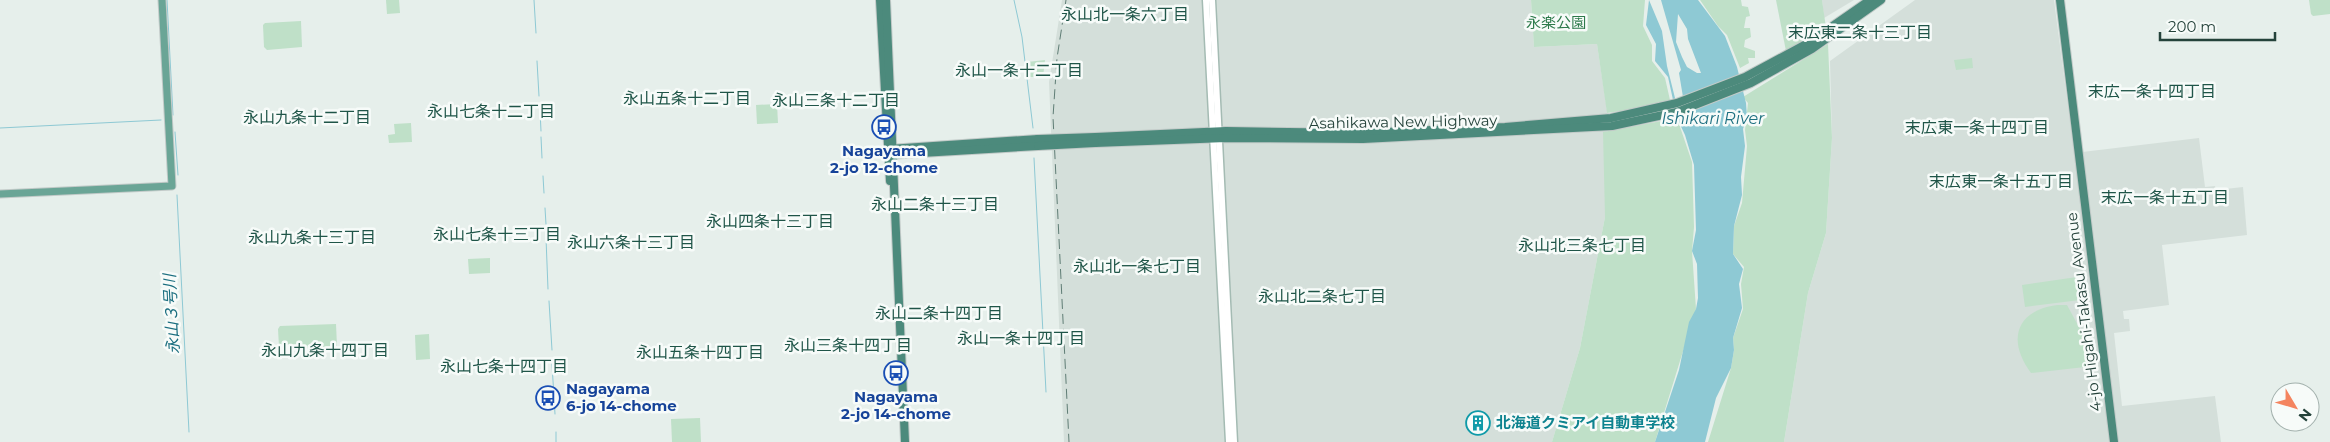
<svg xmlns="http://www.w3.org/2000/svg" width="2330" height="442" font-family="Montserrat,'Noto Sans JP',sans-serif">
  <rect width="100%" height="100%" fill="#e6efeb"/>
  <!-- built -->
  <g fill="#d4dfda">
    <path d="M 1062,0 L 1531,0 L 1534,47 L 1597,44 L 1607,110 L 1605,217 L 1580,348 L 1552,442 L 1064,442 L 1049,82 Z"/>
    <path d="M 1822,0 L 1854,0 L 1824,18 Z"/>
    <path d="M 1915,0 L 2054,0 L 2074,153 L 2199,138 L 2205,187 L 2215,186 L 2216,190 L 2243,187 L 2247,235 L 2162,245 L 2169,305 L 2123,311 L 2124,319 L 2129,319 L 2130,331 L 2114,333 L 2122,406 L 2215,396 L 2221,442 L 1784,442 L 1808,293 L 1826,233 L 1832,138 L 1830,61 Z"/>
  </g>
  <!-- green -->
  <g fill="#bfe0c8">
    <path d="M 386,0 L 399,0 L 400,13 L 387,14 Z"/>
    <path d="M 1531,0 L 1645,0 L 1643,26 L 1652,45 L 1652,61 L 1665,78 L 1670,100 L 1641,108 L 1607,113 L 1597,44 L 1534,47 Z"/>
    <path d="M 1700,0 L 1741,0 L 1742,6 L 1748,7 L 1750,16 L 1746,17 L 1744,28 L 1750,28 L 1751,37 L 1745,40 L 1744,47 L 1755,51 L 1755,58 L 1748,58 L 1749,63 L 1740,68 L 1727,35 L 1718,26 Z"/>
    <path d="M 1776,0 L 1822,0 L 1826,28 L 1786,51 Z"/>
    <path d="M 2309,0 L 2330,0 L 2330,14 L 2313,16 L 2311,14 Z"/>
    <path d="M 301,21 L 302,47 L 267,50 L 264,47 L 263,25 L 265,23 Z"/>
    <path d="M 1828,44 L 1832,138 L 1826,233 L 1808,293 L 1784,442 L 1708,442 L 1731,368 L 1734,350 L 1733,338 L 1743,309 L 1741,284 L 1744,267 L 1733,254 L 1734,226 L 1742,203 L 1747,146 L 1745,130 L 1748,103 L 1743,97 Z"/>
    <path d="M 1972,58 L 1973,68 L 1956,70 L 1954,60 Z"/>
    <path d="M 1045,60 L 1043,77 L 1028,77 L 1027,62 Z"/>
    <path d="M 777,104 L 778,123 L 757,124 L 756,105 Z"/>
    <path d="M 1677,118 L 1692,162 L 1694,227 L 1692,251 L 1696,309 L 1655,442 L 1552,442 L 1580,348 L 1605,217 L 1603,132 Z"/>
    <path d="M 411,123 L 412,142 L 389,143 L 388,135 L 395,134 L 394,124 Z"/>
    <path d="M 490,258 L 490,273 L 469,274 L 468,259 Z"/>
    <path d="M 2077,277 L 2080,300 L 2025,307 L 2022,285 Z"/>
    <path d="M 2058,305 L 2067,305 L 2093,353 L 2085,367 L 2031,373 C 2007,341 2015,310 2058,305 Z"/>
    <path d="M 336,324 L 337,346 L 281,349 L 279,347 L 278,329 L 280,326 Z"/>
    <path d="M 429,334 L 430,359 L 416,360 L 415,335 Z"/>
    <path d="M 700,418 L 701,442 L 672,442 L 671,419 Z"/>
  </g>
  <!-- water -->
  <path fill="#8ec9d4" fill-rule="evenodd" d="M 1649,0 L 1662,31 L 1667,66 L 1677,106 L 1680,107 L 1684,103 L 1679,73 L 1681,70 L 1661,0 L 1698,0 L 1725,36 L 1737,67 L 1746,103 L 1747,117 L 1743,129 L 1745,146 L 1741,177 L 1742,195 L 1734,226 L 1733,254 L 1743,269 L 1739,284 L 1742,308 L 1733,338 L 1734,350 L 1731,368 L 1716,398 L 1705,442 L 1655,442 L 1679,370 L 1689,322 L 1696,309 L 1698,298 L 1697,264 L 1692,251 L 1696,230 L 1694,165 L 1685,135 L 1677,118 L 1668,77 L 1655,61 L 1656,44 L 1646,25 ZM 1678,14 L 1687,29 L 1688,39 L 1701,73 L 1697,73 L 1687,67 L 1682,57 L 1676,42 Z"/>
  <g fill="none" stroke-linecap="round" stroke-linejoin="round">
    <!-- stream -->
    <g stroke="#8ec9d4" stroke-width="1">
      <path d="M 167,0 L 173,115"/>
      <path d="M 534,0 L 536,33"/>
      <path d="M 1014,0 L 1022,37 L 1033,128"/>
      <path d="M 537,61 L 539,96"/>
      <path d="M 540,110 L 541,131"/>
      <path d="M 0,128 L 161,120"/>
      <path d="M 175,132 L 178,175"/>
      <path d="M 541,137 L 542,158"/>
      <path d="M 1034,158 L 1046,392"/>
      <path d="M 543,176 L 544,193"/>
      <path d="M 177,195 L 189,432"/>
      <path d="M 545,208 L 546,224"/>
      <path d="M 546,238 L 548,289"/>
      <path d="M 549,301 L 552,350"/>
      <path d="M 552,364 L 555,414"/>
      <path d="M 556,432 L 556,442"/>
    </g>
    <!-- secondary casing -->
    <g stroke="#a4bbb3" stroke-width="9">
      <g id="secondary">
        <path d="M 1206,0 L 1229,442"/>
        <path d="M 1212,0 L 1234,442"/>
      </g>
    </g>
    <!-- primary casing -->
    <g stroke="#c2cac8" stroke-width="9">
      <path id="primary" d="M 0,194 L 172,186 L 162,0"/>
    </g>
    <!-- trunk casing -->
    <g stroke="#c2cac8" stroke-width="10">
      <g id="trunk">
        <path d="M 880,0 L 890,181"/>
        <path d="M 886,0 L 905,442"/>
        <path d="M 2060,0 L 2114,442"/>
        <path d="M 1095,137 L 1226,131 L 1360,133 L 1505,127 L 1611,118 L 1677,103 L 1745,77 L 1808,43 L 1870,0"/>
        <path d="M 1095,143 L 1226,138 L 1363,139 L 1612,126 L 1677,112 L 1751,83 L 1812,49 L 1881,0"/>
        <path d="M 889,149 L 1038,139"/>
        <path d="M 888,155 L 1038,146"/>
      </g>
    </g>
    <!-- secondary -->
    <use href="#secondary" stroke="#fff" stroke-width="6"/>
    <!-- primary -->
    <use href="#primary" stroke="#6aa596" stroke-width="7"/>
    <!-- trunk -->
    <use href="#trunk" stroke="#4c8a7c" stroke-width="8"/>
    <!-- rail -->
    <path stroke="#5f7d75" stroke-width="1" stroke-dasharray="10 5" stroke-linecap="butt" d="M 1066,0 L 1057,58 L 1053,117 L 1069,442"/>
    <!-- trunk-bridge casing -->
    <g stroke="#c2cac8" stroke-width="10" stroke-linecap="butt">
      <g id="trunk-bridge">
        <path d="M 1038,139 L 1095,137"/>
        <path d="M 1038,146 L 1095,143"/>
      </g>
    </g>
    <!-- trunk-bridge -->
    <use href="#trunk-bridge" stroke="#4c8a7c" stroke-width="8"/>
  </g>
  <!-- icons -->
  <defs>
    <g id="bus-ring" transform="scale(1.25)"><circle r="9.5" fill="#f7fbf9" stroke="#1a4fb4" stroke-width="1.5"/><path d="M-5-6H5V4H4V6H2V4H-2V6H-4V4H-5ZM-3.5-4V0h7V-4ZM-3.5 1.2v1.5H-2V1.2ZM2 1.2v1.5H3.5V1.2Z" fill="#1a4fb4"/></g>
    <g id="building-ring" transform="scale(1.25)"><circle r="9.5" fill="#f7fbf9" stroke="#0f9aa8" stroke-width="1.5"/><path d="M-4-6H4V6H1V3H-1V6H-4ZM-2.5-4.3h1.7v1.8h-1.7ZM.8-4.3h1.7v1.8H.8ZM-2.5-1h1.7V.8h-1.7ZM.8-1h1.7V.8H.8Z" fill="#0f9aa8"/></g>
  </defs>
  <g fill-rule="evenodd">
    <use href="#bus-ring" x="884" y="127"/>
    <use href="#bus-ring" x="896" y="373"/>
    <use href="#bus-ring" x="548" y="398"/>
    <use href="#building-ring" x="1478" y="423"/>
  </g>
  <g text-anchor="middle" stroke-width="5" stroke-linejoin="round" paint-order="stroke">
    <!-- park labels -->
    <g font-size="15" fill="#2d7a4b" stroke="#f7fbf9">
      <text x="1556" y="28">永楽公園</text>
    </g>
    <!-- street labels -->
    <g font-size="15" fill="#24423a" stroke="#f7fbf9">
      <text transform="translate(1403 122) rotate(-1)" y="5">Asahikawa New Highway</text>
      <text transform="translate(2084 312) rotate(-97)" y="5">4-jo Higahi-Takasu Avenue</text>
    </g>
    <!-- transit labels -->
    <g font-size="15" font-weight="bold" fill="#164399" stroke="#f7fbf9">
      <text x="884" y="156">Nagayama<tspan x="884" dy="17">2-jo 12-chome</tspan></text>
      <text x="566" y="394" text-anchor="start">Nagayama<tspan x="566" dy="17">6-jo 14-chome</tspan></text>
      <text x="896" y="402">Nagayama<tspan x="896" dy="17">2-jo 14-chome</tspan></text>
    </g>
    <!-- culture labels -->
    <g font-size="15" font-weight="bold" fill="#0d838f" stroke="#f7fbf9" text-anchor="start">
      <text x="1496" y="428">北海道クミアイ自動車学校</text>
    </g>
    <!-- neighbourhood labels -->
    <g font-size="16" fill="#1f5548" stroke="#f7fbf9">
      <text x="1125" y="20">永山北一条六丁目</text>
      <text x="1860" y="38">末広東二条十三丁目</text>
      <text x="1019" y="76">永山一条十二丁目</text>
      <text x="2152" y="97">末広一条十四丁目</text>
      <text x="687" y="104">永山五条十二丁目</text>
      <text x="836" y="106">永山三条十二丁目</text>
      <text x="491" y="117">永山七条十二丁目</text>
      <text x="307" y="123">永山九条十二丁目</text>
      <text x="1977" y="133">末広東一条十四丁目</text>
      <text x="2001" y="187">末広東一条十五丁目</text>
      <text x="2165" y="203">末広一条十五丁目</text>
      <text x="935" y="210">永山二条十三丁目</text>
      <text x="770" y="227">永山四条十三丁目</text>
      <text x="497" y="240">永山七条十三丁目</text>
      <text x="312" y="243">永山九条十三丁目</text>
      <text x="631" y="248">永山六条十三丁目</text>
      <text x="1582" y="251">永山北三条七丁目</text>
      <text x="1137" y="272">永山北一条七丁目</text>
      <text x="1322" y="302">永山北二条七丁目</text>
      <text x="939" y="319">永山二条十四丁目</text>
      <text x="1021" y="344">永山一条十四丁目</text>
      <text x="848" y="351">永山三条十四丁目</text>
      <text x="325" y="356">永山九条十四丁目</text>
      <text x="700" y="358">永山五条十四丁目</text>
      <text x="504" y="372">永山七条十四丁目</text>
    </g>
    <!-- water labels -->
    <g font-size="16" font-style="italic" fill="#1c6f80" stroke="#f7fbf9">
      <text x="1713" y="124">Ishikari River</text>
      <text transform="translate(171 314) rotate(-93)" y="6">永山３号川</text>
    </g>
  </g>
  <!-- north arrow -->
  <g transform="translate(2295 407) rotate(128)"><circle r="24" fill="#f7fbf9" stroke="#a3b1ad"/>
  <path d="M0-4L9 19L0 12L-9 19Z" fill="#f4845f"/>
  <text y="-8" font-size="14" font-weight="bold" text-anchor="middle" fill="#24423a">N</text>
  </g>
  <!-- scale -->
  <path d="M2160 32v8h115v-8" fill="none" stroke="#24423a" stroke-width="2.5"/>
  <text x="2168" y="32" font-size="15" fill="#24423a" stroke="#f7fbf9" stroke-width="4" paint-order="stroke">200 m</text>
</svg>
